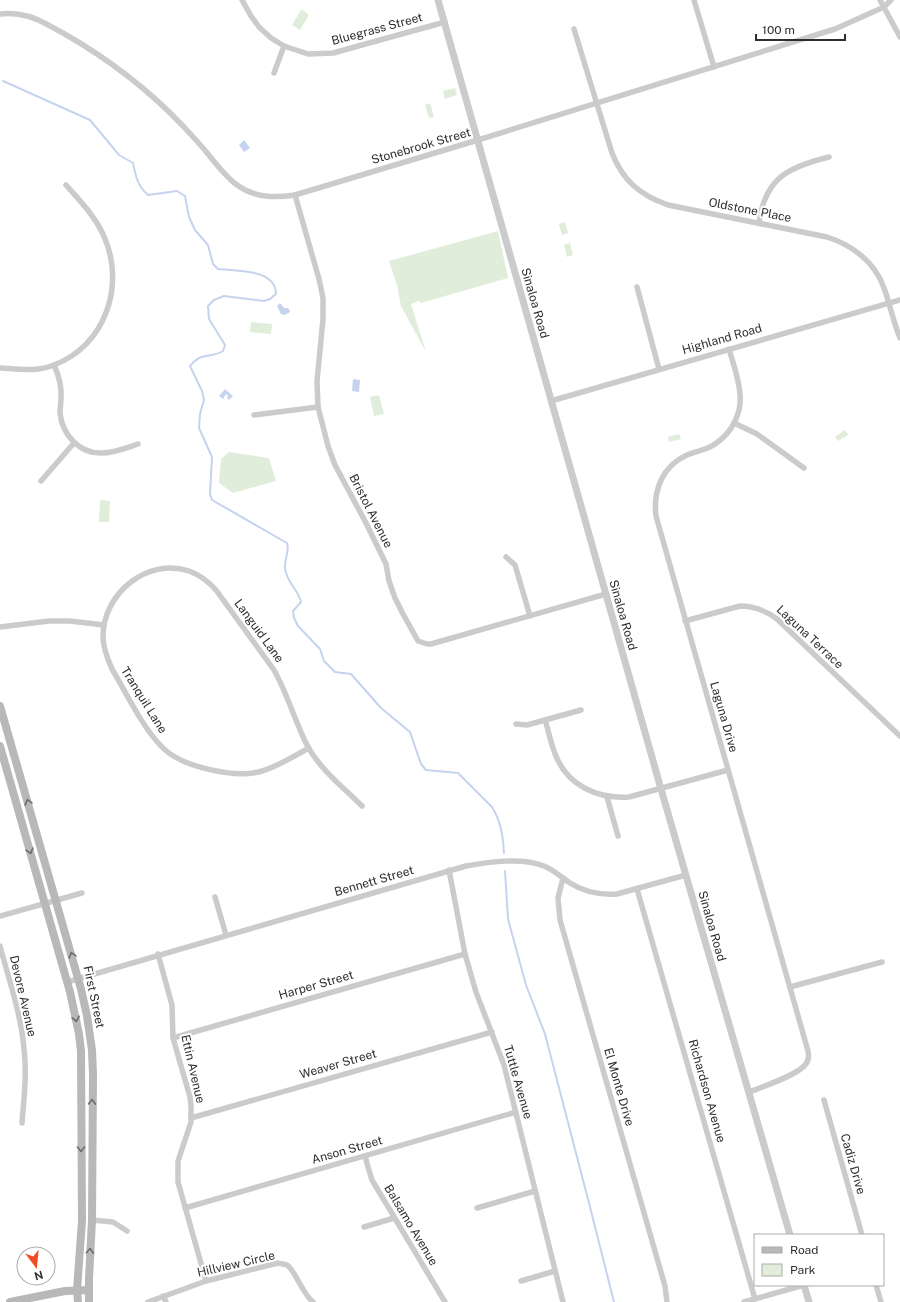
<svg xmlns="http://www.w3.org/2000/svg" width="900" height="1302" font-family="'Public Sans',sans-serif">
  <rect width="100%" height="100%" fill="#fff"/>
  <!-- green -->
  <g fill="#e0eddb">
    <path d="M 301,10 L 303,10 L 309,15 L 300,30 L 292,25 Z"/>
    <path d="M 455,88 L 457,95 L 445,99 L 443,91 Z"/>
    <path d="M 430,103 L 434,117 L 429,118 L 425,105 Z"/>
    <path d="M 565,222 L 568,233 L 562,235 L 559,224 Z"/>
    <path d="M 498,231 L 508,278 L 421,303 L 419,301 L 411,304 L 426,352 L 401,306 L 397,285 L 389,261 Z"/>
    <path d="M 570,243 L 573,255 L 567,257 L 564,245 Z"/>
    <path d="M 251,322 L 272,324 L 271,334 L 250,332 Z"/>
    <path d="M 379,395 L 384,414 L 374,416 L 370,397 Z"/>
    <path d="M 845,430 L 848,435 L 838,441 L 835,437 Z"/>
    <path d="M 679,434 L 681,439 L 669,442 L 668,437 Z"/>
    <path d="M 229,452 L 269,458 L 276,481 L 233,493 L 219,483 L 221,459 Z"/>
    <path d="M 100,500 L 110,501 L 109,522 L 99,522 Z"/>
  </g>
  <!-- water -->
  <g fill="#c5d3ef">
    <path d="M 244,140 L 250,148 L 244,152 L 239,145 Z"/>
    <path d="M 280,303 L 284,308 L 288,308 L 290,311 L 289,313 L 284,315 L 281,314 L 277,306 Z"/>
    <path d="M 353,379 L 360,380 L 359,392 L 352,391 Z"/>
    <path d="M 225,389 L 233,396 L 229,400 L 227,398 L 228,396 L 226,394 L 223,399 L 219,396 Z"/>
  </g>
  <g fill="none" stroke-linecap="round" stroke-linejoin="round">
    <!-- stream -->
    <g stroke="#c5d3ef" stroke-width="2">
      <path d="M 3,81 L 90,120 L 119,155 L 133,163 C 136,177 137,185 148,195 L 177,191 L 185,196 L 189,217 L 195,230 L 208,245 L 213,264 L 218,269 C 237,271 276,269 276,294 L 270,299 L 264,301 L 224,296 L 214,300 L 208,306 L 209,319 L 225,345 L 223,351 C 210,359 202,351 190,366 L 202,391 L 204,400 L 200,414 L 199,428 L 212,457 L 210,494 L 212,500 L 287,543 C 290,552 284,559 285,568 C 286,582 298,589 301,602 L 293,611 L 294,618 L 298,626 L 320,649 L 324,661 L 335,672 L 351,674 L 381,708 L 410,732 L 421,764 L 426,770 L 458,773 L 492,807 C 501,821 503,837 504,853"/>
      <path d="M 505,871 L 508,919 L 526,985 L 545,1034 L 589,1203 L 614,1302"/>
    </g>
    <!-- minor -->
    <g stroke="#cbcbcb" stroke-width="5.5">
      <path d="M 242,0 L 251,16 L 259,27 L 271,38 L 284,46 L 308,54 L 333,53 L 445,22"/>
      <path d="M 694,0 L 714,67"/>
      <path d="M 880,0 L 900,37"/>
      <path d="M 0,14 C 9,13 18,14 27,16 C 40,19 51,27 63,33 C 107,58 149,90 184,127 C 192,136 201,145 208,154 C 217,165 226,177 237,185 C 255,198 275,198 295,195 L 478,140 L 835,29 L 884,7 L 891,0"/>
      <path d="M 574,29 L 612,153 C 623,181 640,195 668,205 L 827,237 C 852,245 875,262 884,288 C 890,304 893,321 900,338"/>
      <path d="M 274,73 L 284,46"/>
      <path d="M 295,195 L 319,279 L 323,298 L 323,319 L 317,381 L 318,407 L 328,446 L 335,465 L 366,523 L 386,564 L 389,581 L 395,598 L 403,614 L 418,641 L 427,644 L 431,644 L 606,594"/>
      <path d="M 759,223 C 765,178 788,167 829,157"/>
      <path d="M 637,287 L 659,369"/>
      <path d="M 729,349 C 733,363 739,379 740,394 C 742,413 732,433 715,444 C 707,450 696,451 687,455 C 662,466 653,491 656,516 L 808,1051 C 809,1056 809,1060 806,1064 C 798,1075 762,1087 749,1092"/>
      <path d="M 54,365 C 59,376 62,386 61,398 C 61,403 60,408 60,413 C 62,434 79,454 102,453 C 114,453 126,448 138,444"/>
      <path d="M 0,368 C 18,369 37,372 54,365 C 105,346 125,286 105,239 C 97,218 80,201 66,185"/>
      <path d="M 551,401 L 900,300"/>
      <path d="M 254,415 L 318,407"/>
      <path d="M 734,423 L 757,434 L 804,468"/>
      <path d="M 41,481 L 74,443"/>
      <path d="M 506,557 L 515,565 L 530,616"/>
      <path d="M 685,621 L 740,606 C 754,606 765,610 777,619 L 900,736"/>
      <path d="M 0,627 L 49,621 L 70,621 L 104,625"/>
      <path d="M 545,720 C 549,732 551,745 556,756 C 568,786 598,799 629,797 L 728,770"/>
      <path d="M 516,724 L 527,725 L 581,710"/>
      <path d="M 309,748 C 294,756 279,766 262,771 C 236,779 180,767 161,746 C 141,725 127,694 112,669 C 107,658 103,648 103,636 C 103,594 147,557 189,571 C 200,575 208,581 216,590 L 274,670 C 288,695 295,722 308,747 C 321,770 343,787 362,806"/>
      <path d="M 607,797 L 618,836"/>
      <path d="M 449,870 L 465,954 L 476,992 L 504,1065 L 563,1302"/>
      <path d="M 563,878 L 558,898 L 560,920 L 665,1286 L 667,1302"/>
      <path d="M 637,889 L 755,1299"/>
      <path d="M 215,897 L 226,935"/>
      <path d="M 0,916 L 82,893"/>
      <path d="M 0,946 C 9,980 21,1014 24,1049 C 27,1074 24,1098 22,1123"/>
      <path d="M 158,954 L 172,1005 L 173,1038 L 190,1097 L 191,1107 L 191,1122 L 178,1161 L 178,1182 L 206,1281"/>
      <path d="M 67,982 L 466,866 C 489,862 522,857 544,866 C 554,870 561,877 570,883 C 584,892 600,895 617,894 L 686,875"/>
      <path d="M 790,987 L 882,962"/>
      <path d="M 173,1038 L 465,954"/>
      <path d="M 824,1100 L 862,1235"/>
      <path d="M 191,1118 L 492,1032"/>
      <path d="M 365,1156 L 368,1167 L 372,1180 L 445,1302"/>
      <path d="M 185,1208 L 516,1112"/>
      <path d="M 477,1208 L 535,1191"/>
      <path d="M 92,1220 L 113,1222 L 127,1231"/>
      <path d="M 364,1227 L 394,1218"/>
      <path d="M 521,1281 L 555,1271"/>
      <path d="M 876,1285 L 881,1302"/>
      <path d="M 163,1296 L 166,1302"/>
      <path d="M 148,1302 L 206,1281 L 278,1263 C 281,1264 284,1264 287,1265 C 295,1270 302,1293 313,1302"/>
      <path d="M 744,1302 L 804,1285"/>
    </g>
    <!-- tertiary -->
    <g stroke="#cbcbcb" stroke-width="7">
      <path d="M 438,0 L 661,789 L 790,1235"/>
      <path d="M 804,1285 L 809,1302"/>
    </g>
    <!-- secondary -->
    <g stroke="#b8b8b8" stroke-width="8">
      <path d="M 0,706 L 81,989 L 87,1016 L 92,1050 L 93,1075 L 92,1220 L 89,1279 L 89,1302"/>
      <path d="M 0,746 L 70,992 L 79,1034 L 81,1051 L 82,1221 L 77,1290 L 78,1302"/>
      <path d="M 10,1302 L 65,1291 L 89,1290"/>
    </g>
  </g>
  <!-- one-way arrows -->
  <defs><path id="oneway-chevron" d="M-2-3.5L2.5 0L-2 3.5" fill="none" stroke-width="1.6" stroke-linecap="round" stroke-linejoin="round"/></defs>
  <g stroke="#6c6c6c">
    <use href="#oneway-chevron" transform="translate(28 802) rotate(-106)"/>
    <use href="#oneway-chevron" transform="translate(30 851) rotate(74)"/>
    <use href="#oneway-chevron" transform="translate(72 955) rotate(-106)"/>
    <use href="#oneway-chevron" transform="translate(76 1019) rotate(78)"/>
    <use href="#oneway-chevron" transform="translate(92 1102) rotate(-89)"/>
    <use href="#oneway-chevron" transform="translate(81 1149) rotate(90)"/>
    <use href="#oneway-chevron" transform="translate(90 1251) rotate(-87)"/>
  </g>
  <g text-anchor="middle" stroke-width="4" stroke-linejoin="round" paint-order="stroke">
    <!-- street labels -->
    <g font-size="12" fill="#2e2e2e" stroke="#fff">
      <text transform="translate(377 29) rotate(-15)" y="4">Bluegrass Street</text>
      <text transform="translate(421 146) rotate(-16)" y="4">Stonebrook Street</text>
      <text transform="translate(750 210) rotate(11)" y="4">Oldstone Place</text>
      <text transform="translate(535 303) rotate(74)" y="4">Sinaloa Road</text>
      <text transform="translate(722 339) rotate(-16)" y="4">Highland Road</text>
      <text transform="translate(371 511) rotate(63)" y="4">Bristol Avenue</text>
      <text transform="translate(623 615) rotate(74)" y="4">Sinaloa Road</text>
      <text transform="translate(259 631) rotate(54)" y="4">Languid Lane</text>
      <text transform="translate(810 637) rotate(43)" y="4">Laguna Terrace</text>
      <text transform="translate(144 700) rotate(58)" y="4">Tranquil Lane</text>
      <text transform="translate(724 717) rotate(74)" y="4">Laguna Drive</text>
      <text transform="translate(374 881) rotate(-16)" y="4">Bennett Street</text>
      <text transform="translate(712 926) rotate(74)" y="4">Sinaloa Road</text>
      <text transform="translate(316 985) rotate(-16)" y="4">Harper Street</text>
      <text transform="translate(23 996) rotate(77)" y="4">Devore Avenue</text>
      <text transform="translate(94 997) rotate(78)" y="4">First Street</text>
      <text transform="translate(338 1064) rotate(-16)" y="4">Weaver Street</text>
      <text transform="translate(193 1069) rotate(77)" y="4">Ettin Avenue</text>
      <text transform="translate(518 1082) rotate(74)" y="4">Tuttle Avenue</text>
      <text transform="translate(619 1087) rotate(74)" y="4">El Monte Drive</text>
      <text transform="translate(707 1091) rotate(74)" y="4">Richardson Avenue</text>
      <text transform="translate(347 1150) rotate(-16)" y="4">Anson Street</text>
      <text transform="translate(853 1164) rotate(74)" y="4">Cadiz Drive</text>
      <text transform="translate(411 1225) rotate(59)" y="4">Balsamo Avenue</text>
      <text transform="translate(236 1264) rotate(-13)" y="4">Hillview Circle</text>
    </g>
  </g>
  <!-- legend -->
  <rect x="754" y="1234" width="130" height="52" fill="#ffffff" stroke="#ababab"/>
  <rect x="762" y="1247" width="20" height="6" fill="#b8b8b8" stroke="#ababab"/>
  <text x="790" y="1254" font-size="12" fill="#2e2e2e">Road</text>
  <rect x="762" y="1264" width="20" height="12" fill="#e0eddb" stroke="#ababab"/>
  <text x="790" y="1274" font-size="12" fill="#2e2e2e">Park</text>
  <!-- north arrow -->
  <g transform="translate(36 1266) rotate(164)"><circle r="19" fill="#ffffff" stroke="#ababab"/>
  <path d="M0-3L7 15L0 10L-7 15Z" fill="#f44b22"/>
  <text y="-6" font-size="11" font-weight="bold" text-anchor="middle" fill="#2e2e2e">N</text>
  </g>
  <!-- scale -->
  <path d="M756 34v6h89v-6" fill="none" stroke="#2e2e2e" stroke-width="2"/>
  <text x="762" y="34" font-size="12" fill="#2e2e2e" stroke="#ffffff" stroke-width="3" paint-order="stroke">100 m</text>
</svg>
